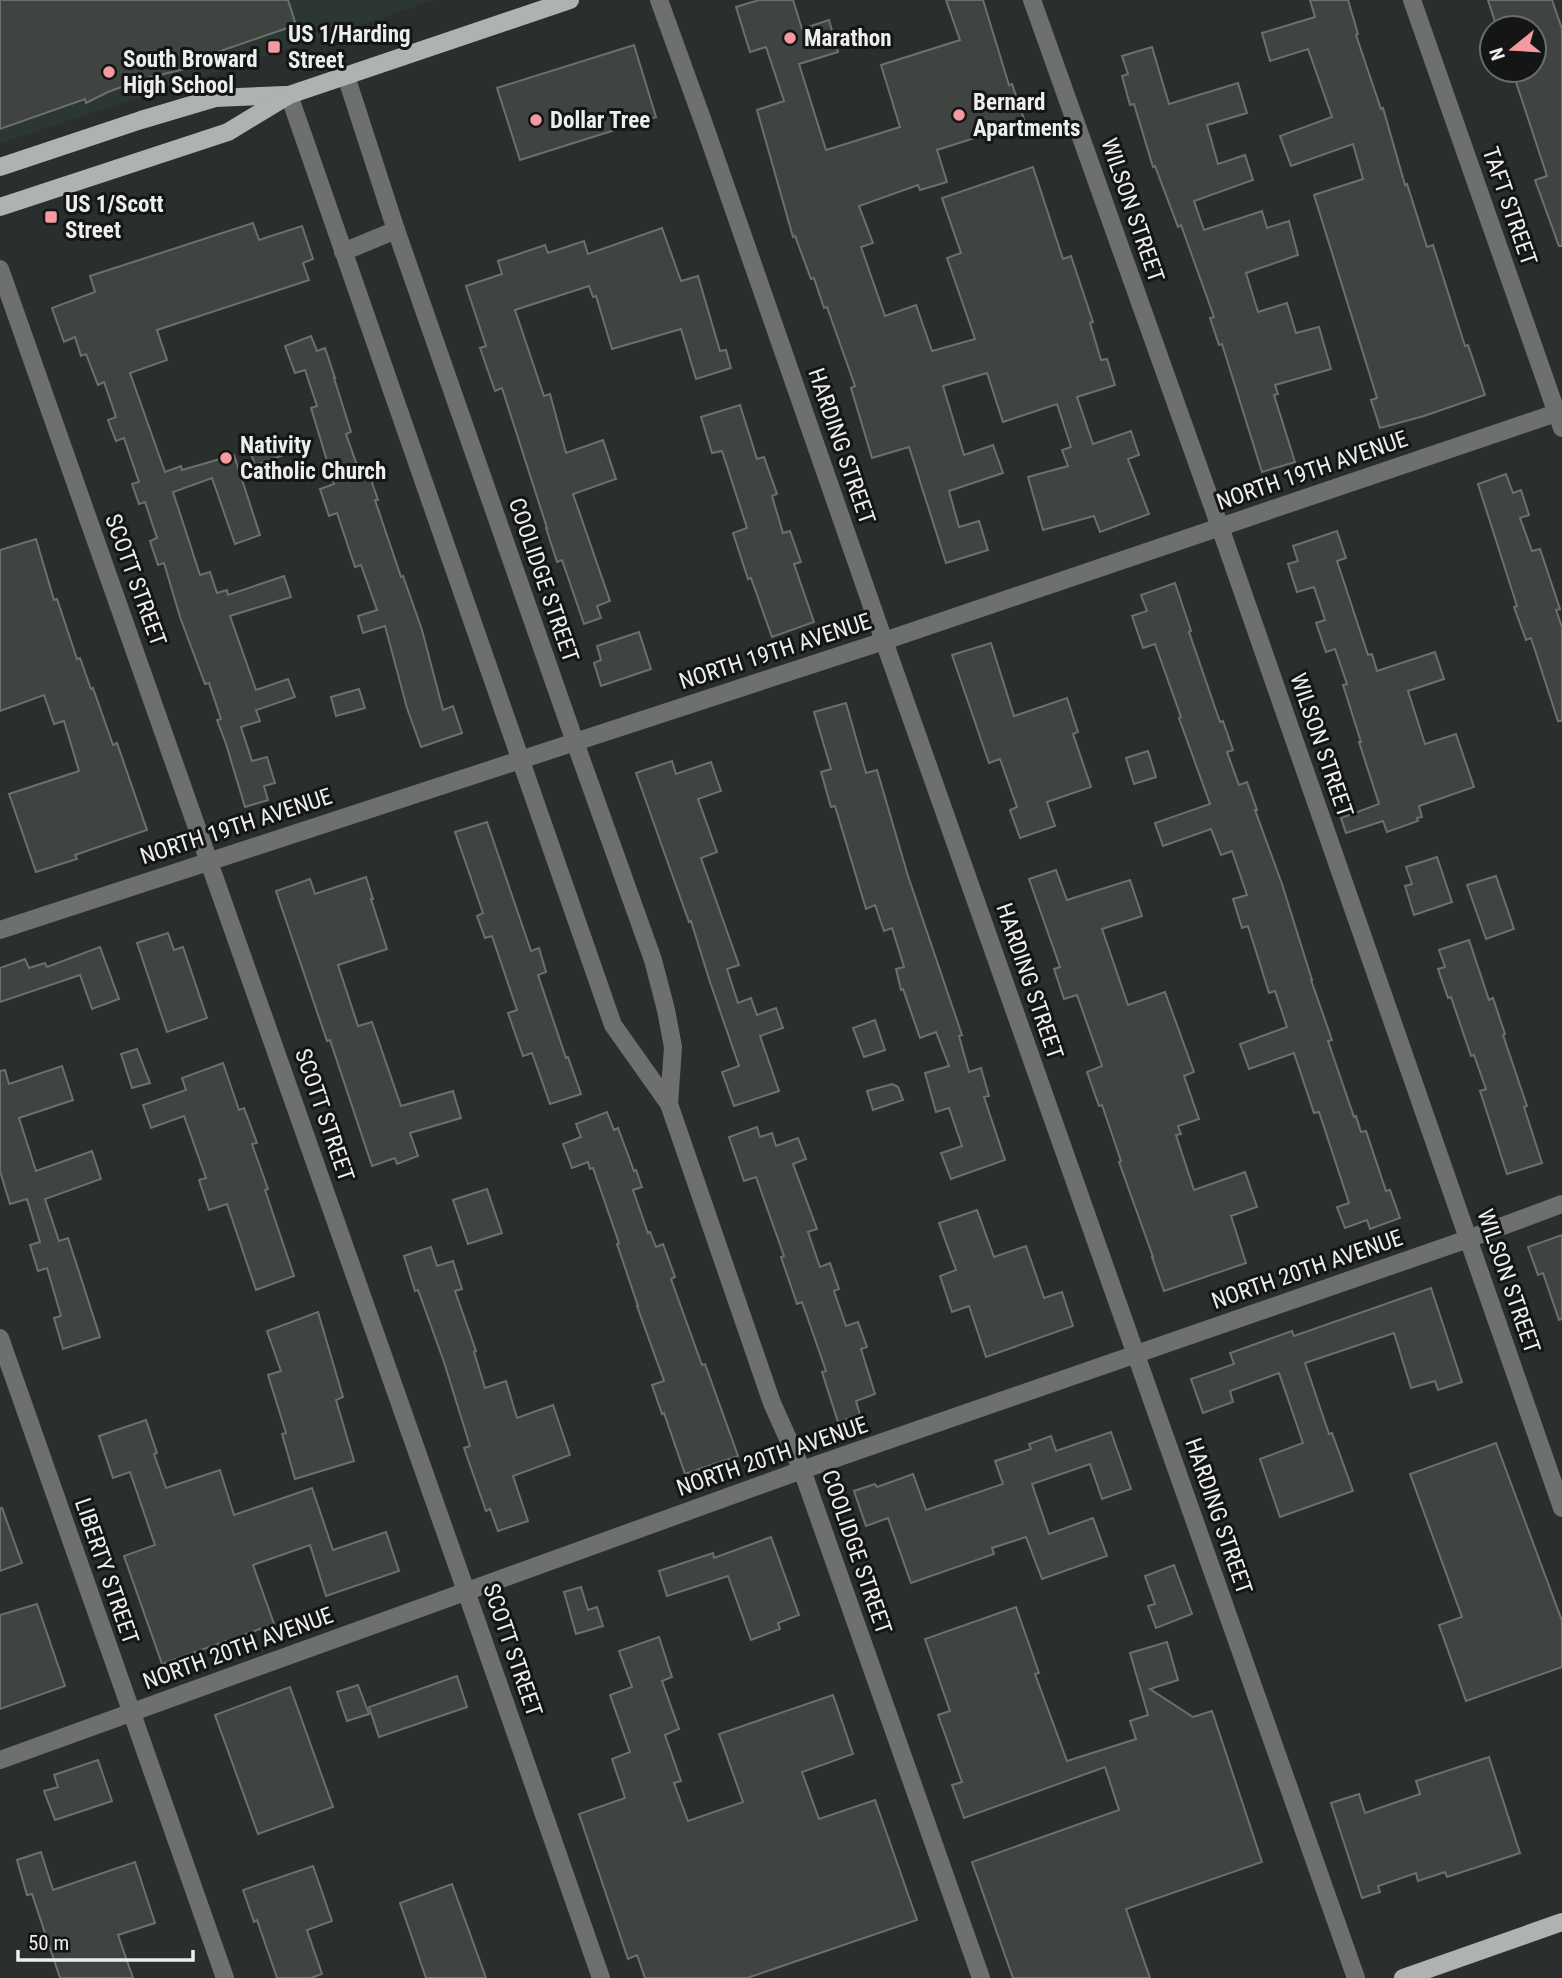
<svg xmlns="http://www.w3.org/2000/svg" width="1562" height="1978" font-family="'Roboto Condensed',sans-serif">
  <rect width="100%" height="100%" fill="#2a2e2c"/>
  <!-- built -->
  <path fill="#2c3732" d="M 0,0 L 436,0 L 0,143 Z"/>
  <!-- building -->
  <g fill="#3f4441" stroke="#6b706e" stroke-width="2">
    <path d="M 0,0 L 288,0 L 296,25 L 212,54 L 185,65 L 185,69 L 143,79 L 108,92 L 86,103 L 85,99 L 0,129 Z"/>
    <path d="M 759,0 L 793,0 L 802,29 L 829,20 L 838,52 L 799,64 L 826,150 L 900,127 L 881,65 L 960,40 L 946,0 L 983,0 L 1009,85 L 1012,84 L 1025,122 L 937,150 L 947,182 L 920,190 L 918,185 L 859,206 L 873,243 L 861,247 L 885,316 L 916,305 L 932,351 L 975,339 L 947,258 L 961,253 L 942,198 L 1033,167 L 1063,259 L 1071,256 L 1093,322 L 1090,323 L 1101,360 L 1107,359 L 1115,385 L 1077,397 L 1093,444 L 1131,431 L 1139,455 L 1128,459 L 1149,514 L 1100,532 L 1094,516 L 1043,530 L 1028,477 L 1068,466 L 1062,450 L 1071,447 L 1057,404 L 1003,422 L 987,373 L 943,386 L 964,455 L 993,445 L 1003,473 L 949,491 L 959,527 L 979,521 L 988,550 L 946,563 L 909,447 L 872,458 L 851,388 L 855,386 L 827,307 L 824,308 L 814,278 L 811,279 L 795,236 L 793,237 L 757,110 L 784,101 L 766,47 L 750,52 L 736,7 Z"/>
    <path d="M 1310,0 L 1348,0 L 1358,34 L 1356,35 L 1381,109 L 1383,108 L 1405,185 L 1407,184 L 1427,247 L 1433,245 L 1465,346 L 1468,345 L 1485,395 L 1424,416 L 1380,428 L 1371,400 L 1377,398 L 1314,195 L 1363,179 L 1353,144 L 1291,166 L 1280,136 L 1332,117 L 1308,49 L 1270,61 L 1262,33 L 1315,17 Z"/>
    <path d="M 1488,0 L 1552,0 L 1562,29 L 1562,246 L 1559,246 L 1535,180 L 1547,176 L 1514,76 L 1534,70 L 1534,28 L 1497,28 Z"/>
    <path d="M 634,45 L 656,117 L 520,160 L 497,88 Z"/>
    <path d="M 1152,47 L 1169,104 L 1238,83 L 1247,113 L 1207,125 L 1218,164 L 1245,155 L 1253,180 L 1194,201 L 1204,230 L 1262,211 L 1267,228 L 1289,221 L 1298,255 L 1246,273 L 1258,312 L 1287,303 L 1296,333 L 1319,327 L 1331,369 L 1275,385 L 1278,394 L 1274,395 L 1295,462 L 1262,472 L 1222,344 L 1219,345 L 1210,318 L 1214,317 L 1181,225 L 1178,227 L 1155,166 L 1153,167 L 1134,104 L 1130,105 L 1122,76 L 1128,74 L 1122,56 Z"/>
    <path d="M 253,223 L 259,240 L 302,226 L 313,259 L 303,263 L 309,280 L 157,330 L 167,360 L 130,373 L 165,472 L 181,466 L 182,470 L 234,455 L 260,535 L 235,544 L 212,478 L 173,492 L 200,575 L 210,572 L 217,593 L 227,590 L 228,595 L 284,576 L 291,597 L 230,616 L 256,690 L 288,679 L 295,697 L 256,710 L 260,721 L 241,727 L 252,761 L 267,757 L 275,783 L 264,786 L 268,800 L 245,807 L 226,744 L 217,720 L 221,719 L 209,683 L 205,684 L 180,617 L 164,563 L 158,565 L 150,541 L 157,538 L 145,502 L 139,504 L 132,484 L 139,482 L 124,438 L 116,441 L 108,420 L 116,417 L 104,382 L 98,385 L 86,354 L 81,356 L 75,337 L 64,342 L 52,308 L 95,292 L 90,276 Z"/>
    <path d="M 662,228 L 681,281 L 698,276 L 720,351 L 726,350 L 731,368 L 696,379 L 681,329 L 612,349 L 596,296 L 593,297 L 589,286 L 515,310 L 544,396 L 550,394 L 566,453 L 603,440 L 616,479 L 573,494 L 610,601 L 597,606 L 601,618 L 584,624 L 562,560 L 557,562 L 546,528 L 547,528 L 502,388 L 495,391 L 480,348 L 486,346 L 466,286 L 502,274 L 498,261 L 545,245 L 548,253 L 584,241 L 588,254 Z"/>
    <path d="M 311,336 L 317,351 L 325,348 L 335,378 L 334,378 L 351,432 L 346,434 L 359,471 L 367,468 L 378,500 L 375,500 L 401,577 L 403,576 L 422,630 L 443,710 L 453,706 L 462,733 L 421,747 L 407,708 L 385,626 L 363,633 L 358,616 L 377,610 L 361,565 L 355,567 L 337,513 L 329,516 L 320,489 L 334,484 L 311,408 L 317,406 L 305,370 L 295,373 L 285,346 Z"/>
    <path d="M 740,405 L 757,459 L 764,457 L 777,494 L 772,496 L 783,533 L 790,531 L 801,562 L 794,564 L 814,622 L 772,637 L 751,578 L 748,579 L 733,533 L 747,528 L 722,451 L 712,453 L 701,417 Z"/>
    <path d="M 277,435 L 284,455 L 255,465 L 248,445 Z"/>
    <path d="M 1506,474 L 1513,493 L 1521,490 L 1529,515 L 1520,518 L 1532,551 L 1540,549 L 1560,609 L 1556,610 L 1562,627 L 1562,721 L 1558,721 L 1531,638 L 1526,640 L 1514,607 L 1517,606 L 1478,484 Z"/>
    <path d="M 1337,531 L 1346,558 L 1337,561 L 1368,655 L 1372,654 L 1377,671 L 1435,652 L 1444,679 L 1408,691 L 1425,744 L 1456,734 L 1474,787 L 1419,806 L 1422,817 L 1417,818 L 1418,821 L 1387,832 L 1383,821 L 1346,833 L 1341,818 L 1379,804 L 1359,742 L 1361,742 L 1343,685 L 1347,684 L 1335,649 L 1326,652 L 1316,623 L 1325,620 L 1314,587 L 1297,592 L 1288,564 L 1298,561 L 1293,546 Z"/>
    <path d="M 36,539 L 54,600 L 57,599 L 77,659 L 80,658 L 91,689 L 93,688 L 113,745 L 117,743 L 147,830 L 75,855 L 77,859 L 36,872 L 9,794 L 79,771 L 64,721 L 54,724 L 44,695 L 0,711 L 0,550 Z"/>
    <path d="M 1175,583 L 1191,631 L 1189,632 L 1220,722 L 1223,721 L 1233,750 L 1227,752 L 1239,785 L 1247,782 L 1257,810 L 1255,810 L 1282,884 L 1312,980 L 1311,980 L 1332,1040 L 1328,1041 L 1354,1117 L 1356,1116 L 1361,1132 L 1366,1131 L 1386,1191 L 1390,1190 L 1400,1218 L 1370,1229 L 1367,1220 L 1345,1228 L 1337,1207 L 1349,1203 L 1319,1112 L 1314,1113 L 1294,1053 L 1249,1069 L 1240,1044 L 1287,1027 L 1275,991 L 1269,993 L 1248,926 L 1242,928 L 1233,899 L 1247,895 L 1232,851 L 1221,855 L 1211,829 L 1163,846 L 1155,823 L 1210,804 L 1179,718 L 1181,717 L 1155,644 L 1143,648 L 1132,616 L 1147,611 L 1141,595 Z"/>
    <path d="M 639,632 L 651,669 L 601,686 L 594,663 L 601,660 L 597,646 Z"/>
    <path d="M 991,643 L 1014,716 L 1067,698 L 1078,732 L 1073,734 L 1091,787 L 1047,802 L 1055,826 L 1020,838 L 1010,810 L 1017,807 L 1000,759 L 989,763 L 952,655 Z"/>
    <path d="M 359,689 L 365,708 L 336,716 L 331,697 Z"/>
    <path d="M 846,703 L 866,773 L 877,770 L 908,876 L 962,1035 L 959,1036 L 969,1072 L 981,1068 L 989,1096 L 984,1097 L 1005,1160 L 951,1179 L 941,1153 L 962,1146 L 949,1108 L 936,1112 L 925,1073 L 949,1066 L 936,1032 L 920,1038 L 903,989 L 901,990 L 896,969 L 904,967 L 892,928 L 884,931 L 875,905 L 866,909 L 835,806 L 831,807 L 821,772 L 831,769 L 814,712 Z"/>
    <path d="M 1148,751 L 1156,777 L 1134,784 L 1126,758 Z"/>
    <path d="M 672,761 L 676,774 L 711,762 L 721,791 L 698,799 L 717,852 L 701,858 L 739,965 L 727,969 L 738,1003 L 751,998 L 757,1015 L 776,1008 L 783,1028 L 760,1036 L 779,1091 L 734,1106 L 722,1072 L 739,1066 L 709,979 L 691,921 L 689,922 L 636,773 Z"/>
    <path d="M 487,822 L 531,951 L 539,948 L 546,972 L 538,975 L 566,1058 L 568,1057 L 581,1094 L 550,1104 L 532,1053 L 523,1056 L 508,1013 L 517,1010 L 492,936 L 485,938 L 477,916 L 483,913 L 455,832 Z"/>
    <path d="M 1437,857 L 1452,902 L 1414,915 L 1405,886 L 1412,884 L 1406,867 Z"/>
    <path d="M 1056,870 L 1067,900 L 1130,880 L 1142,916 L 1102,929 L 1128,1005 L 1165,992 L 1194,1072 L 1184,1076 L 1199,1119 L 1178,1126 L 1181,1134 L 1176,1135 L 1194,1190 L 1245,1172 L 1257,1207 L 1231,1216 L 1246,1263 L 1164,1291 L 1152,1257 L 1153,1257 L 1119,1162 L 1121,1161 L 1102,1105 L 1099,1106 L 1087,1072 L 1102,1066 L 1077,995 L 1064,999 L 1054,969 L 1060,967 L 1029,879 Z"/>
    <path d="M 1496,876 L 1514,929 L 1486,939 L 1467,885 Z"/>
    <path d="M 366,877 L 373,899 L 371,899 L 387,949 L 338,965 L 358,1026 L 372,1022 L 401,1106 L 453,1091 L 461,1118 L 410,1133 L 418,1156 L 397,1164 L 395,1158 L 372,1166 L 330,1040 L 327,1041 L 276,891 L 310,879 L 315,894 Z"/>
    <path d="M 168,933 L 174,950 L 183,947 L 207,1018 L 167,1032 L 137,943 Z"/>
    <path d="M 1469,940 L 1489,1000 L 1493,998 L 1505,1034 L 1503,1035 L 1527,1106 L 1524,1107 L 1542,1163 L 1507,1174 L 1480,1091 L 1486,1089 L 1474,1055 L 1471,1056 L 1451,997 L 1448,998 L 1438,969 L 1445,967 L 1439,950 Z"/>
    <path d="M 100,947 L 119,999 L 92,1009 L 80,975 L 0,1002 L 0,968 L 25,959 L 29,968 L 45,963 L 47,967 Z"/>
    <path d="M 875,1020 L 885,1050 L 864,1057 L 853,1028 Z"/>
    <path d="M 137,1049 L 150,1083 L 132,1088 L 121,1054 Z"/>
    <path d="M 223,1063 L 239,1110 L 244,1108 L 257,1143 L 252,1144 L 268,1189 L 265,1190 L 294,1276 L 256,1290 L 227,1204 L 209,1210 L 199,1180 L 206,1178 L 184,1116 L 151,1128 L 143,1105 L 186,1090 L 182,1078 Z"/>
    <path d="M 62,1066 L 73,1100 L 19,1118 L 36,1171 L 92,1151 L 101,1179 L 45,1199 L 59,1241 L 68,1238 L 100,1337 L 63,1349 L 54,1318 L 61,1316 L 47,1268 L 38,1271 L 30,1245 L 40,1242 L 27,1199 L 10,1204 L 0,1171 L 0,1071 L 5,1070 L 9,1084 Z"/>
    <path d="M 892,1084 L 898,1087 L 903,1100 L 873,1110 L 867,1091 Z"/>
    <path d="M 607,1112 L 614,1130 L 618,1128 L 634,1171 L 636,1170 L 642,1187 L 633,1190 L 648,1233 L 650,1232 L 656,1247 L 663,1244 L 675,1277 L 671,1279 L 702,1365 L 705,1364 L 738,1456 L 685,1474 L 664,1413 L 662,1414 L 652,1385 L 664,1381 L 637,1306 L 638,1306 L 617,1244 L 619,1243 L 593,1168 L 590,1169 L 588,1162 L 572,1168 L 563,1144 L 581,1137 L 576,1124 Z"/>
    <path d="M 757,1127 L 760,1137 L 772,1133 L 776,1146 L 798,1138 L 806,1159 L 793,1164 L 817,1229 L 808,1232 L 820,1267 L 830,1263 L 839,1289 L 834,1291 L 846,1326 L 858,1322 L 867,1347 L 861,1349 L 875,1394 L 856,1401 L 860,1415 L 838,1422 L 822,1372 L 826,1371 L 802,1302 L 797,1304 L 781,1257 L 784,1256 L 756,1177 L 744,1181 L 729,1137 Z"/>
    <path d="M 487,1189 L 502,1233 L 468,1244 L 453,1200 Z"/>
    <path d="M 977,1210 L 994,1257 L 1026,1246 L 1044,1298 L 1062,1292 L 1073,1326 L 986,1357 L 969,1306 L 952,1312 L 940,1276 L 956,1270 L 939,1223 Z"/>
    <path d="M 1562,1235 L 1562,1319 L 1559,1320 L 1543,1273 L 1538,1275 L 1528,1247 Z"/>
    <path d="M 431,1247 L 437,1266 L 453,1261 L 462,1289 L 455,1291 L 476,1351 L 474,1352 L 485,1388 L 506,1381 L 517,1418 L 553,1405 L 570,1455 L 513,1476 L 528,1521 L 498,1531 L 490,1509 L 486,1511 L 464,1448 L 470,1446 L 444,1362 L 418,1290 L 415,1291 L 404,1256 Z"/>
    <path d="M 1431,1288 L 1462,1382 L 1438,1390 L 1435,1381 L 1411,1388 L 1394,1333 L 1305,1363 L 1329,1434 L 1332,1433 L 1353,1491 L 1280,1517 L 1260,1459 L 1303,1443 L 1279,1373 L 1230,1391 L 1233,1402 L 1203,1413 L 1191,1379 L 1234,1364 L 1230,1353 L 1292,1331 L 1294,1336 Z"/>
    <path d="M 318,1312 L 343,1397 L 336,1400 L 354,1461 L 295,1479 L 282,1434 L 286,1433 L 268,1375 L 281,1371 L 267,1331 Z"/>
    <path d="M 146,1420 L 157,1453 L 154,1454 L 166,1488 L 220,1470 L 234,1515 L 312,1488 L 333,1550 L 386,1532 L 399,1571 L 326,1596 L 310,1545 L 253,1565 L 274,1624 L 162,1664 L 124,1556 L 155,1545 L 130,1472 L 113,1478 L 99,1436 Z"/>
    <path d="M 1111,1432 L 1131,1489 L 1102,1499 L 1090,1464 L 1032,1484 L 1049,1534 L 1093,1518 L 1107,1556 L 1042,1579 L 1026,1537 L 992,1548 L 994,1554 L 911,1583 L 888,1518 L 866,1526 L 854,1491 L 875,1484 L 877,1487 L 913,1474 L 926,1510 L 1003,1484 L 995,1461 L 1031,1449 L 1029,1444 L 1051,1436 L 1056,1451 Z"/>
    <path d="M 1496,1443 L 1562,1621 L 1562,1667 L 1466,1701 L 1439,1625 L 1462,1617 L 1410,1474 Z"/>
    <path d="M 0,1508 L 2,1508 L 22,1563 L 0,1571 Z"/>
    <path d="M 771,1537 L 799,1615 L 778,1623 L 780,1629 L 751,1640 L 728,1576 L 667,1596 L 659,1571 L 713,1553 L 714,1558 Z"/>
    <path d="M 1174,1565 L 1192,1614 L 1156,1628 L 1148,1606 L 1155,1604 L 1145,1576 Z"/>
    <path d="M 581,1587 L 588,1610 L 597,1607 L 603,1626 L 576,1634 L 564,1592 Z"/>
    <path d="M 37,1604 L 65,1686 L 0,1709 L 0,1615 Z"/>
    <path d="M 1016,1607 L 1039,1673 L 1035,1674 L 1067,1761 L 1136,1739 L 1130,1721 L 1148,1715 L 1130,1653 L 1167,1642 L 1178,1680 L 1150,1689 L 1193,1717 L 1212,1711 L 1262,1862 L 1126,1909 L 1150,1978 L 1013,1978 L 972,1862 L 1119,1810 L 1105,1767 L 964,1818 L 952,1785 L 962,1782 L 938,1715 L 950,1711 L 925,1639 Z"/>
    <path d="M 659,1637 L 672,1677 L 662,1681 L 679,1729 L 665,1735 L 681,1781 L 674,1783 L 688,1821 L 743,1802 L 719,1734 L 833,1695 L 853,1754 L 802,1772 L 819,1819 L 875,1800 L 917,1920 L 747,1978 L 645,1978 L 637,1955 L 628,1959 L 579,1814 L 625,1798 L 612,1759 L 630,1752 L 610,1695 L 632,1687 L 619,1651 Z"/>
    <path d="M 457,1676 L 467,1707 L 379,1737 L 369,1707 Z"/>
    <path d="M 358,1685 L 369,1714 L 347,1721 L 337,1692 Z"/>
    <path d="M 290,1687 L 333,1807 L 258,1834 L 215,1715 Z"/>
    <path d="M 1489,1757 L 1520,1853 L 1447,1877 L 1445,1872 L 1418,1881 L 1416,1873 L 1378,1886 L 1380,1892 L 1362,1898 L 1331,1803 L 1359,1794 L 1365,1813 L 1420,1794 L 1416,1781 Z"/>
    <path d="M 98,1760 L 112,1801 L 55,1820 L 44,1791 L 58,1787 L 54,1775 Z"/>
    <path d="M 41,1852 L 53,1890 L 135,1862 L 155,1923 L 118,1935 L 133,1978 L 60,1978 L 32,1894 L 27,1895 L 17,1860 Z"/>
    <path d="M 313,1866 L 332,1921 L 307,1930 L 322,1974 L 311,1978 L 277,1978 L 257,1920 L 254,1922 L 243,1890 Z"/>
    <path d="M 452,1884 L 486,1978 L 426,1978 L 400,1903 Z"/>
  </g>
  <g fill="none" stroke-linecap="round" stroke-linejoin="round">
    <!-- minor -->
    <g stroke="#6e706f" stroke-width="18">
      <path d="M 659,0 L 705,127 L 884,641 L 1356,1978"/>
      <path d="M 1032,0 L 1220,527 L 1562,1508"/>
      <path d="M 1412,0 L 1562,428"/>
      <path d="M 346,76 L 396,230 L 575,742 L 653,960 L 666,1010 L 673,1047 L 669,1104"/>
      <path d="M 289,95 L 613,1025 L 669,1104 L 772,1403 L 802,1470 L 981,1978"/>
      <path d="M 343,252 L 396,230"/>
      <path d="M 0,269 L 466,1591 L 601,1978"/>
      <path d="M 0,930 L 884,641 L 1562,411"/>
      <path d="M 0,1338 L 225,1978"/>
      <path d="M 0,1760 L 802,1470 L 1468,1239 L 1562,1204"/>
    </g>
    <!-- major -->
    <g stroke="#aeb3b0" stroke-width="18">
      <path d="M 0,167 L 141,120 L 215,98 L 285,95"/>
      <path d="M 0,207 L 228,132 L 289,95 L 570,0"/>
      <path d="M 1403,1978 L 1562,1922"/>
    </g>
  </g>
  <!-- markers -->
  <g fill="#f49aa0" stroke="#141615" stroke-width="2.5">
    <circle cx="790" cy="38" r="7"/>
    <rect x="267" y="40" width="14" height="14" rx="3.5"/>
    <circle cx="109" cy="72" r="7"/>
    <circle cx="959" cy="115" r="7"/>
    <circle cx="536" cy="120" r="7"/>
    <rect x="44" y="210" width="14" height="14" rx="3.5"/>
    <circle cx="226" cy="458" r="7"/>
  </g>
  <g text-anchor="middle" stroke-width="6" stroke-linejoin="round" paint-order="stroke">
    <!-- poi labels -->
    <g font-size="23" font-weight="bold" fill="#ecefee" stroke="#141615" text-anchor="start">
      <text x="288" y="42">US 1/Harding<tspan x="288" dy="26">Street</tspan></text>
      <text x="804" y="46">Marathon</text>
      <text x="123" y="67">South Broward<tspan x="123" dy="26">High School</tspan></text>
      <text x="973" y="110">Bernard<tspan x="973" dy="26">Apartments</tspan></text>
      <text x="550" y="128">Dollar Tree</text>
      <text x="65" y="212">US 1/Scott<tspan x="65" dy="26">Street</tspan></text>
      <text x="240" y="453">Nativity<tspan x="240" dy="26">Catholic Church</tspan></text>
    </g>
    <!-- street labels -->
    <g font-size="23" fill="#ecefee" stroke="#141615">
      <text transform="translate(1510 206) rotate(71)" y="8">TAFT STREET</text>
      <text transform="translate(1133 210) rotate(71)" y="8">WILSON STREET</text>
      <text transform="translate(842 446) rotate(71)" y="8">HARDING STREET</text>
      <text transform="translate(1312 470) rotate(-19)" y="8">NORTH 19TH AVENUE</text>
      <text transform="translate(136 580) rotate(70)" y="8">SCOTT STREET</text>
      <text transform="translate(544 580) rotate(71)" y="8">COOLIDGE STREET</text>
      <text transform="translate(775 651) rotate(-18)" y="8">NORTH 19TH AVENUE</text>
      <text transform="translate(1322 745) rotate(71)" y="8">WILSON STREET</text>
      <text transform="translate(236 826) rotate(-18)" y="8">NORTH 19TH AVENUE</text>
      <text transform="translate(1030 981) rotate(71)" y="8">HARDING STREET</text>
      <text transform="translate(325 1115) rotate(71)" y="8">SCOTT STREET</text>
      <text transform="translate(1307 1269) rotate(-19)" y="8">NORTH 20TH AVENUE</text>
      <text transform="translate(1509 1281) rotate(71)" y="8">WILSON STREET</text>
      <text transform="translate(772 1456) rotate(-19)" y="8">NORTH 20TH AVENUE</text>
      <text transform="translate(1219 1516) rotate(71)" y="8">HARDING STREET</text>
      <text transform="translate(857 1552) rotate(71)" y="8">COOLIDGE STREET</text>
      <text transform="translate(107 1571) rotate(71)" y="8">LIBERTY STREET</text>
      <text transform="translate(238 1648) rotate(-20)" y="8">NORTH 20TH AVENUE</text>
      <text transform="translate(513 1650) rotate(71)" y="8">SCOTT STREET</text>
    </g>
  </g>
  <!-- north arrow -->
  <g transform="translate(1513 49) rotate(252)"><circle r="33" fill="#141615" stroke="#6a6d6c" stroke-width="2"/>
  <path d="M0-5L12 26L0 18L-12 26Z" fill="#f49aa0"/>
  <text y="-10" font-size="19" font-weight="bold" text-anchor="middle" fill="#ecefee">N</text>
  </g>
  <!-- scale -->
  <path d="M18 1950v10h175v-10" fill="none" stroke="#ecefee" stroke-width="3.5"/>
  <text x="28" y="1950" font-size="21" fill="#ecefee" stroke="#141615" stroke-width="5" paint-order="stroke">50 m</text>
</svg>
